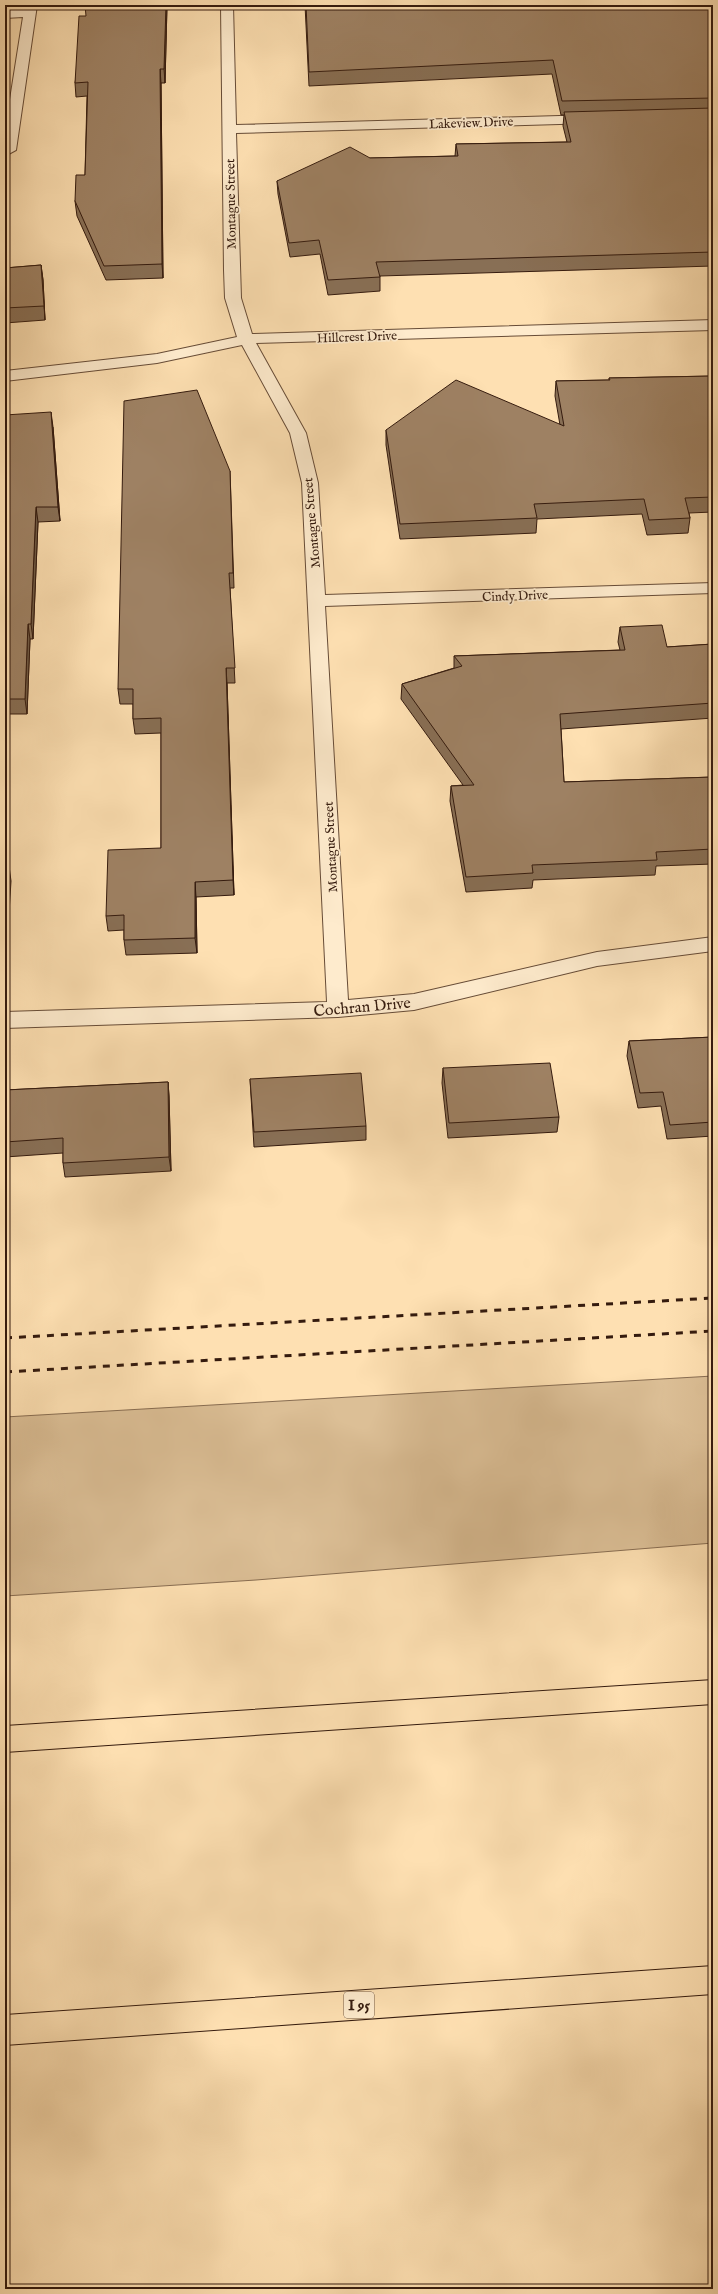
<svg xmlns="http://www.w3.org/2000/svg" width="718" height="2294" font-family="'IM FELL English',serif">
  <rect width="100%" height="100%" fill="#fee0b2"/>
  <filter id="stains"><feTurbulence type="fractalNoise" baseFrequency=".005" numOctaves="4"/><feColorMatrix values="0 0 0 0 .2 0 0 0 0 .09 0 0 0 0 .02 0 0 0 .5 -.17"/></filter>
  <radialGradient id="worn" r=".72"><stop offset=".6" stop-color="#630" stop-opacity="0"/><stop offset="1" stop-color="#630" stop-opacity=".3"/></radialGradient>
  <!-- green -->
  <path fill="#dcbf96" stroke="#886d52" d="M 713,1376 L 713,1543 L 256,1580 L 5,1596 L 5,1417 Z"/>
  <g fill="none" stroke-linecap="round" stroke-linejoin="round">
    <!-- lane casing -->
    <g stroke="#674c37" stroke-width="2">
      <path id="lane" d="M 25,5 L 37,5 L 16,150 L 5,156 L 5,131 L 23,17 L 5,18 L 5,10 L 24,9 Z"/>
    </g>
    <!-- street casing -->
    <g stroke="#674c37" stroke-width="2">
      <path id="street" d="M 221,5 L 233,5 L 236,125 L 594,115 L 601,119 L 594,123 L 236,133 L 241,298 L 252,334 L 713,320 L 713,330 L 256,343 L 306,433 L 318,483 L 325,595 L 713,583 L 713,593 L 325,606 L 348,1000 L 414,994 L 597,952 L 713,937 L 713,951 L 597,966 L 414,1010 L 338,1017 L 5,1028 L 5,1012 L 327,1002 L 302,483 L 290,433 L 242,345 L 157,363 L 5,381 L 5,371 L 157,354 L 237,337 L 225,298 L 224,270 Z"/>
    </g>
    <!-- highway casing -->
    <g stroke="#351b0e" stroke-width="2">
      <g id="highway">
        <path d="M 713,1680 L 713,1704 L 5,1752 L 5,1726 Z"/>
        <path d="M 713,1966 L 713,1994 L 5,2045 L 5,2015 Z"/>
      </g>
    </g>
    <!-- lane -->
    <use href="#lane" fill="#feebcd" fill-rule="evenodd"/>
    <!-- street -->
    <use href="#street" fill="#feebcd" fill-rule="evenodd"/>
    <!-- highway -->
    <use href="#highway" fill="#fee0b2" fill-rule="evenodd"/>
    <!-- rail -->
    <g stroke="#351b0e" stroke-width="3" stroke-dasharray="7 7" stroke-linecap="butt">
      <path d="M 5,1338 L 713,1298"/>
      <path d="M 5,1372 L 713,1331"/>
    </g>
  </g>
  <!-- wall -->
  <g fill="#886f55" stroke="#351b0e">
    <path d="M 167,5 L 165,83 L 161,83 L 163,278 L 106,280 L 77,216 L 75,201 L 85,175 L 87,96 L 76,97 L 75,83 L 86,16 Z"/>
    <path d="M 305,5 L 713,5 L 713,266 L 380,276 L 380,291 L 328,295 L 320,254 L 290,257 L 278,194 L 277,181 L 370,158 L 455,156 L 456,144 L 567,142 L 563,126 L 564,115 L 561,115 L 552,74 L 309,86 Z"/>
    <path d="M 41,265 L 43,280 L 45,320 L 5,323 L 5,268 Z"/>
    <path d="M 713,376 L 713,512 L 689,513 L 690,518 L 688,533 L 647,535 L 642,514 L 537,519 L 536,533 L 400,539 L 386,445 L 386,430 L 560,425 L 555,396 L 556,381 L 609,380 L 609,378 Z"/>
    <path d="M 5,415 L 53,427 L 60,521 L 38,522 L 33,639 L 30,639 L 27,714 L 5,714 Z"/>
    <path d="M 230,471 L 234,588 L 230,588 L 235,683 L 227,683 L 234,895 L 196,897 L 197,953 L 126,955 L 124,940 L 124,930 L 108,931 L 106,916 L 161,848 L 161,733 L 135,734 L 133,719 L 133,704 L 120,704 L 118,689 Z"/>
    <path d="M 620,627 L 667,647 L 713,644 L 713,718 L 561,729 L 564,782 L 713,777 L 713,864 L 656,866 L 655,875 L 533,880 L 532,888 L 466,892 L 450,801 L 451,786 L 463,785 L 401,699 L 402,684 L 454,668 L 454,656 L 620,650 L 618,642 Z"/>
    <path d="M 713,1037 L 713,1136 L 667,1139 L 661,1106 L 638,1108 L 627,1056 L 629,1041 Z"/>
    <path d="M 443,1068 L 559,1117 L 557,1132 L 448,1138 L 442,1083 Z"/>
    <path d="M 250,1079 L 366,1126 L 366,1140 L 254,1147 Z"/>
    <path d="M 168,1082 L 169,1096 L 171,1171 L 65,1177 L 63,1163 L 63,1153 L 5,1157 L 5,1090 Z"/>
  </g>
  <!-- shaded-wall -->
  <g fill="#6f5a45" stroke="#351b0e">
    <path d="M 166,5 L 167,5 L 165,83 L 164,69 Z"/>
    <path d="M 160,69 L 161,83 L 163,278 L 162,264 Z"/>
    <path d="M 41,265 L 43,280 L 45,320 L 44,306 Z"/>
    <path d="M 51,412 L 53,427 L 60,521 L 58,507 Z"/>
    <path d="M 36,507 L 38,522 L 33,639 L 31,624 Z"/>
    <path d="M 28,624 L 30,639 L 27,714 L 25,699 Z"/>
    <path d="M 226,668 L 227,683 L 234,895 L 233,880 Z"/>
    <path d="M 9,866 L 11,881 L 6,961 L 5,956 L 5,921 Z"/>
    <path d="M 195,882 L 196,897 L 197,953 L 195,938 Z"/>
    <path d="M 168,1082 L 169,1096 L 171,1171 L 169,1157 Z"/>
  </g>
  <!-- building -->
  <g fill="#9e8163" stroke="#351b0e">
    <path d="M 85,5 L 166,5 L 164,69 L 160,69 L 162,264 L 104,266 L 75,201 L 76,175 L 85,175 L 88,82 L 75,83 L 79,16 L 86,16 Z"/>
    <path d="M 306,5 L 713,5 L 713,98 L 562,101 L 553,60 L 309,72 Z"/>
    <path d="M 713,108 L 713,252 L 376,262 L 380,277 L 328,280 L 319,240 L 289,243 L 277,181 L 350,147 L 370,158 L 458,156 L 456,144 L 571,142 L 564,112 Z"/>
    <path d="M 41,265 L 44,306 L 5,308 L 5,268 Z"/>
    <path d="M 713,376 L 713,497 L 685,498 L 690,518 L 649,520 L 644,499 L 534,504 L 537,518 L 400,524 L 386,430 L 456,380 L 564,426 L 556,381 L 610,380 L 609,378 Z"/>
    <path d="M 197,390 L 230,471 L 233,573 L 229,573 L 235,668 L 226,668 L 233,880 L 195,882 L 195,938 L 124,940 L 124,915 L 106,916 L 108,850 L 161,848 L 161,718 L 133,719 L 133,689 L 118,689 L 124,401 Z"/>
    <path d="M 51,412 L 58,507 L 36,507 L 31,624 L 28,624 L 25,699 L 5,699 L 5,415 Z"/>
    <path d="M 662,625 L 667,647 L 713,644 L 713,703 L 560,714 L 564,782 L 713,777 L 713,849 L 656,852 L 657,860 L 532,865 L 533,873 L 466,877 L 451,786 L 474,785 L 402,684 L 462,666 L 454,656 L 625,650 L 620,627 Z"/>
    <path d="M 5,866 L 9,866 L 5,921 Z"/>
    <path d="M 713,1037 L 713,1122 L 670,1125 L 663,1092 L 640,1093 L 629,1041 Z"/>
    <path d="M 550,1063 L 559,1117 L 449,1123 L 443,1068 Z"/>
    <path d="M 361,1073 L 366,1126 L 254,1132 L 250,1079 Z"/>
    <path d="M 168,1082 L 169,1157 L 63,1163 L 63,1138 L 5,1142 L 5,1090 Z"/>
  </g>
  <g text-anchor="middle" stroke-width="3.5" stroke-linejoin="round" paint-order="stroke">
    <!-- far-street labels -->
    <g font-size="13" fill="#351b0e" stroke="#feebcd">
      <text transform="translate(471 122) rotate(-2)" y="5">Lakeview Drive</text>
      <text transform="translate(230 204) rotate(-91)" y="5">Montague Street</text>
      <text transform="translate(357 336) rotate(-2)" y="5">Hillcrest Drive</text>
      <text transform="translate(311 523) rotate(-95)" y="5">Montague Street</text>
      <text transform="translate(515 595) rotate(-2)" y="5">Cindy Drive</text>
      <text transform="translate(330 847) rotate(-93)" y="5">Montague Street</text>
    </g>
    <!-- shield labels -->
    <rect fill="#feebcd" stroke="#715947" stroke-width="1" x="344" y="1992" width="30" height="26" rx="3"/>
    <g font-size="15" font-weight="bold" fill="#351b0e">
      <text x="359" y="2010">I 95</text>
    </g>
    <!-- street labels -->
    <g font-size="16" fill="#351b0e" stroke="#feebcd">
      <text transform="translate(362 1006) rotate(-5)" y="6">Cochran Drive</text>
    </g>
  </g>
  <!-- margin -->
  <rect width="718" height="2294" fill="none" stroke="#fee0b2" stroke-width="20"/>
  <rect x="6" y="6" width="706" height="2282" fill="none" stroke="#351b0e" stroke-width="2"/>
  <rect x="10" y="10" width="698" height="2274" fill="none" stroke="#351b0e"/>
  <rect width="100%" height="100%" filter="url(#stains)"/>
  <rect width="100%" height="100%" fill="url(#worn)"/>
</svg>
